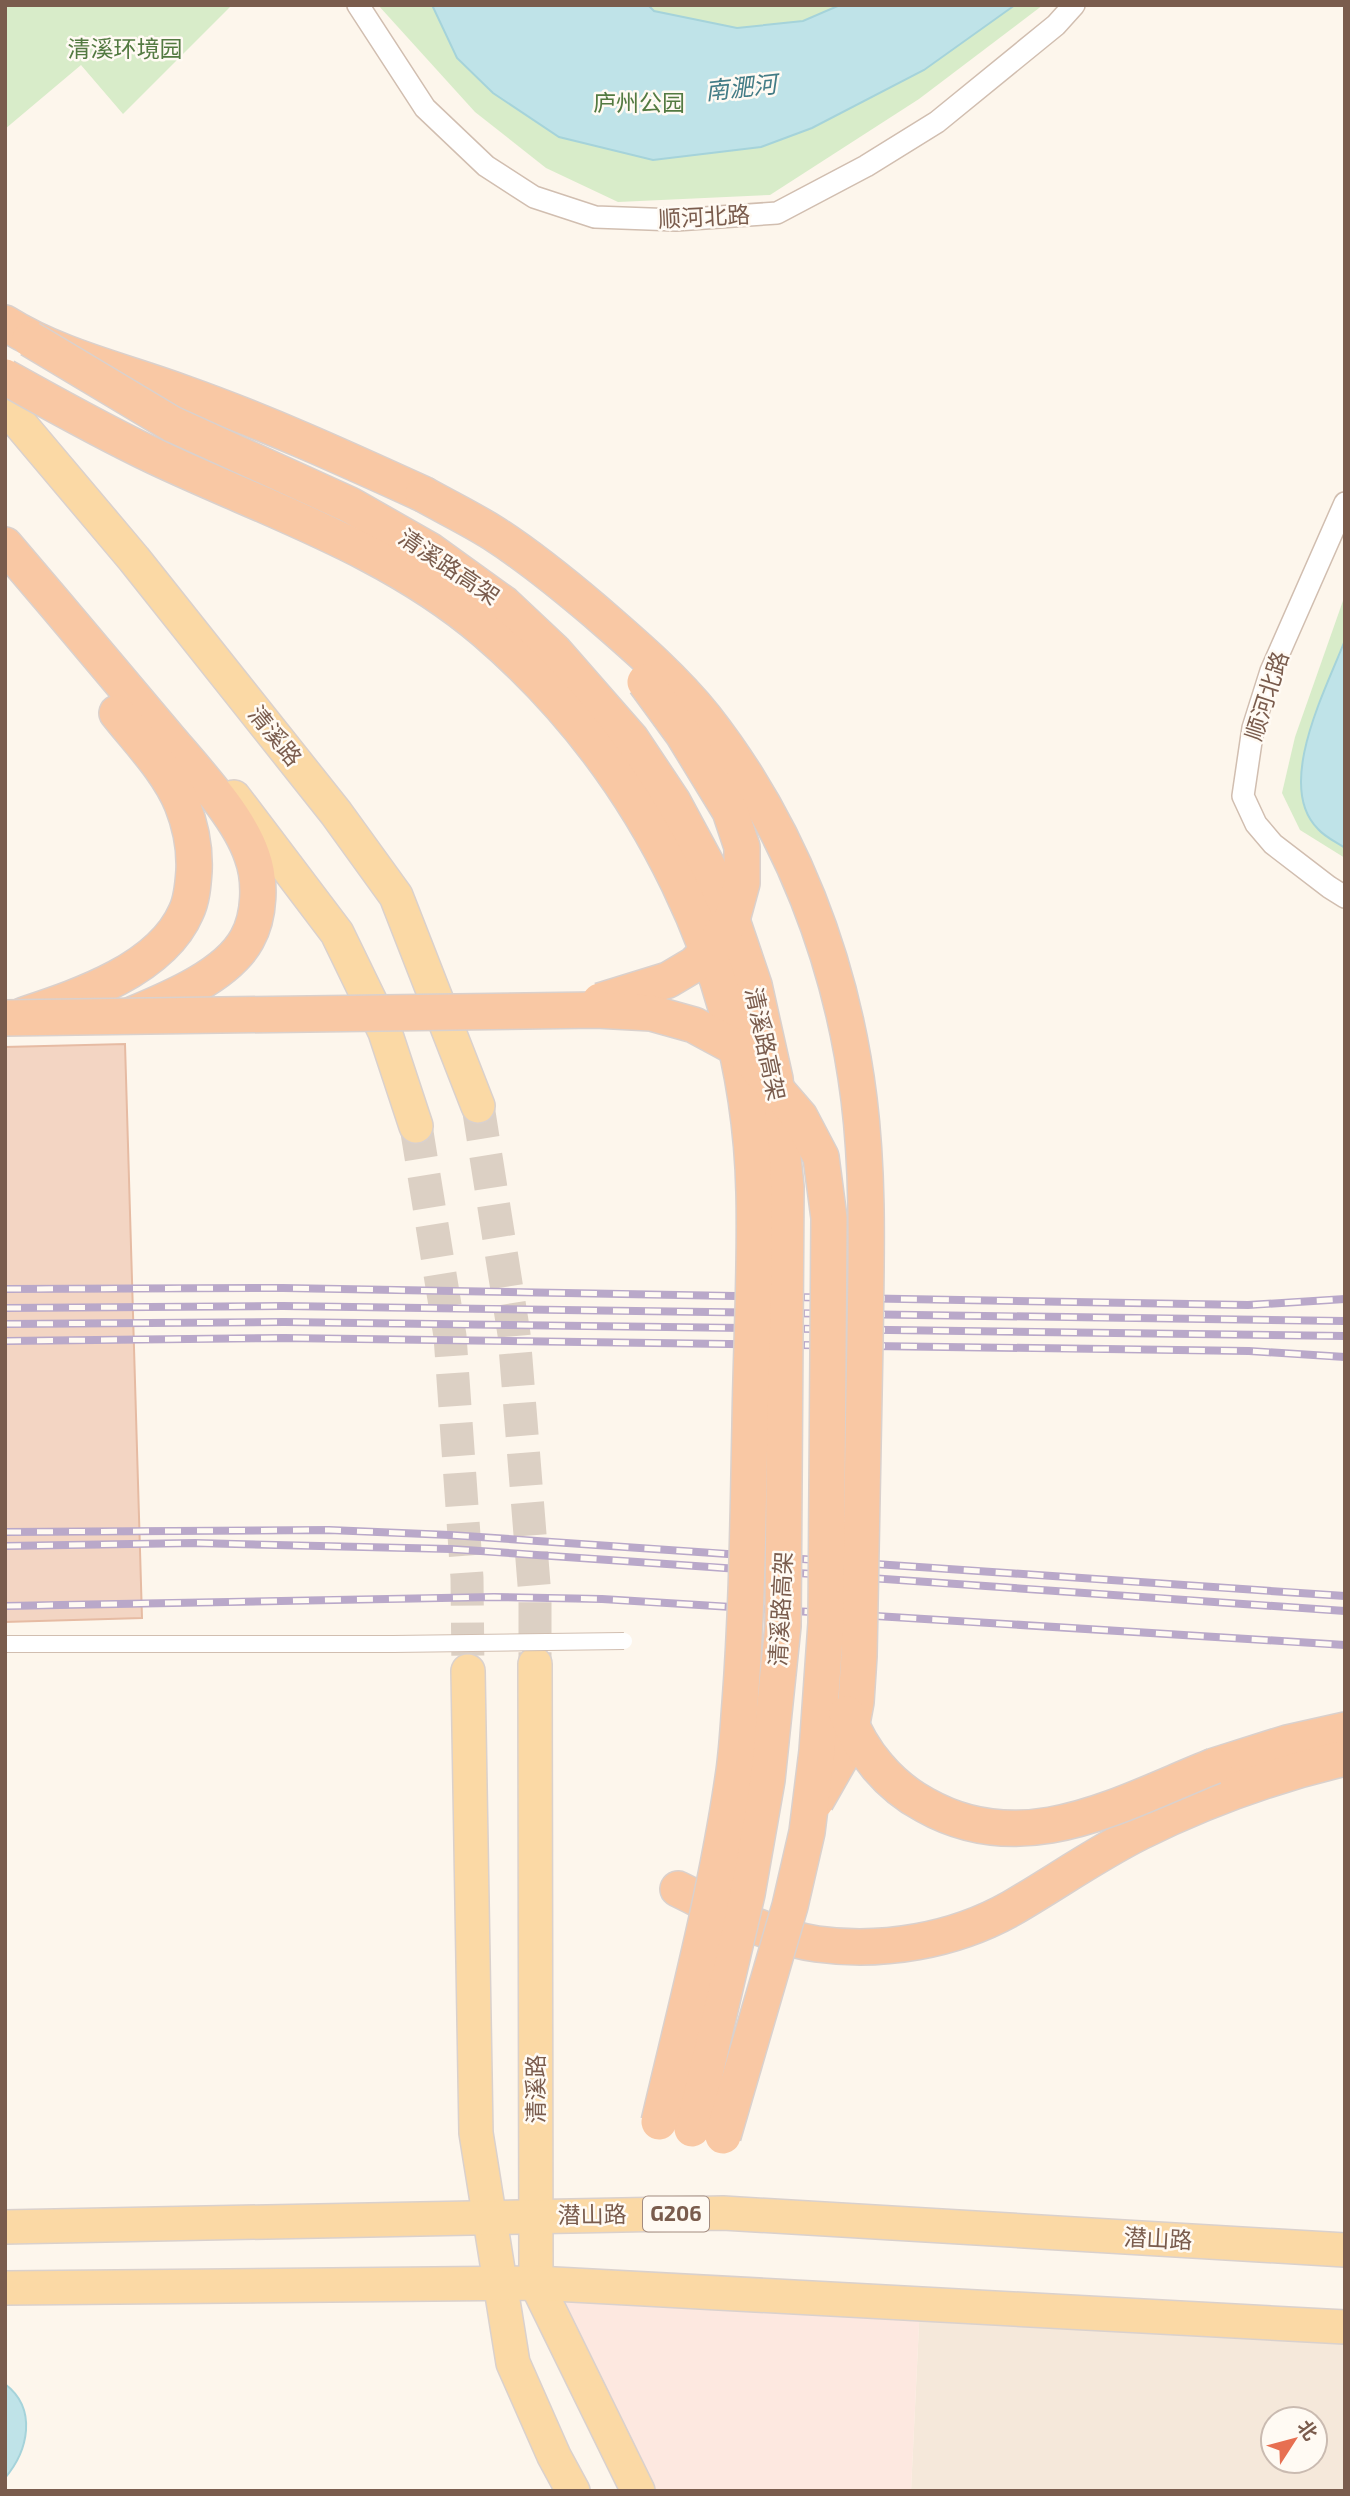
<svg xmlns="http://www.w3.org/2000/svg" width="1350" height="2496" font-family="'Exo 2','Noto Sans SC',sans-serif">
  <rect width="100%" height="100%" fill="#fdf6ec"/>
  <!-- residential -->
  <path fill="#f5e8da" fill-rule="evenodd" d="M 920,2304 L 1345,2327 L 1345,2491 L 911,2491 ZM 1273,2419 L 1315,2419 L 1315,2461 L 1273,2461 Z"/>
  <!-- commercial -->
  <path fill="#fde8e0" d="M 536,2283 L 920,2304 L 911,2491 L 638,2491 Z"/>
  <!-- green -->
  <g fill="#d8ecc9">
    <path d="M 5,5 L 232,5 L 123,114 L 81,65 L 5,129 Z"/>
    <path d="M 378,5 L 1043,5 L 919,99 L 770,195 L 618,202 L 546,168 L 475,112 Z"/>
    <path d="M 1345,595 L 1345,858 L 1300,830 L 1282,793 L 1295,737 Z"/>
  </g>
  <!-- water -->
  <g fill="#bfe3e8" stroke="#a5d3da" stroke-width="2">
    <path d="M 432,5 L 648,5 L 654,11 L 737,28 L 803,21 L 840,5 L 1015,5 L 924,70 L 812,128 L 761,147 L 653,160 L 559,137 L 493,93 L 457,58 Z"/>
    <path d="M 1345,640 L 1345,848 C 1336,842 1325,837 1318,829 C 1274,786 1327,687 1345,640 Z"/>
    <path d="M 5,2384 C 38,2409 28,2451 5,2478 Z"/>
  </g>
  <!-- building -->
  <path fill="#f3d5c3" stroke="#e6bba3" stroke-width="2" d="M 125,1044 L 142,1618 L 5,1622 L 5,1047 Z"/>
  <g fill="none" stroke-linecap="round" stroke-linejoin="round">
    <!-- primary-tunnel -->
    <g stroke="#dcd0c4" stroke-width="33" stroke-dasharray="33 17" stroke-linecap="butt">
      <path d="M 478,1106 L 514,1334 L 535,1597 L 535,1664"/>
      <path d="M 416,1126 L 450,1336 L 467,1578 L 468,1671"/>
    </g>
    <!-- pedestrian casing -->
    <g stroke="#d1beb0" stroke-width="18">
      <path id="pedestrian" d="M 5,1644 L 393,1644"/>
    </g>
    <!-- minor casing -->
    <g stroke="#d1beb0" stroke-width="24">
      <g id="minor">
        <path d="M 358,5 L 425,108 L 486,166 L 534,197 L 595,217 L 676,220 L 777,213 L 866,166 L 937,122 L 1056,25 L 1074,5"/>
        <path d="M 1345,503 L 1271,671 L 1253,728 L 1243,796 L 1256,824 L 1273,844 L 1329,887 L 1345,897"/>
      </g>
    </g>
    <!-- primary casing -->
    <g stroke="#dad1cd" stroke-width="36">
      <g id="primary">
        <path d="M 5,406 L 134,559 L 336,813 L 396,896 L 478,1106"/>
        <path d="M 234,797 L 337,933 L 385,1032 L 416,1126"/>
        <path d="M 535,1664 L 536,2283 L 638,2491"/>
        <path d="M 468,1671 L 476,2133 L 513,2363 L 554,2456 L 573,2491"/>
        <path d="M 5,2227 L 723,2213 L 1345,2250"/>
        <path d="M 5,2288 L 536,2283 L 1345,2327"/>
      </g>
    </g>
    <!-- trunk casing -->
    <g stroke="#dad1cd" stroke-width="38">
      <g id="trunk">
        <path d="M 5,323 C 59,357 124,371 183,393 C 265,422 344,458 423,494"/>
        <path d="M 5,545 C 58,607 110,669 163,732 C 191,766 238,814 252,856 C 261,880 260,916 247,939 C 227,976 167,1000 129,1016"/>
        <path d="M 24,1015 C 78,997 161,970 186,912 C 192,900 193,885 194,871 C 195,849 190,824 182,804 C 168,770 139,741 117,713"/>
        <path d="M 1214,1766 L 1287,1743 L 1345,1730"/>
        <path d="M 678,1889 C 721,1910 769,1937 817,1944 C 882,1953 954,1941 1012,1908 C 1055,1883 1096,1854 1140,1832 C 1206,1799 1273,1775 1345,1758"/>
      </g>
    </g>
    <!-- pedestrian -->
    <use href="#pedestrian" stroke="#fff" stroke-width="16"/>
    <!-- minor -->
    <use href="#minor" stroke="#fff" stroke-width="21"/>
    <!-- primary -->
    <use href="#primary" stroke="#fbd9a5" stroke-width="33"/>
    <!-- trunk -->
    <use href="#trunk" stroke="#f9c8a4" stroke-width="35"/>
    <!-- rail casing -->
    <g stroke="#b9a8c9" stroke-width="8">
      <g id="rail">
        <path d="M 5,1289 L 283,1288 L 1248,1305 L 1345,1299"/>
        <path d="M 5,1308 L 283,1306 L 1345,1321"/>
        <path d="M 5,1324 L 284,1322 L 1345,1336"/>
        <path d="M 5,1341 L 284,1338 L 1249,1351 L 1345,1357"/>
        <path d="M 5,1532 L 329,1530 L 450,1535 L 1345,1596"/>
        <path d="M 5,1546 L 195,1543 L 451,1549 L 1345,1611"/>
        <path d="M 5,1606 L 494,1597 L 602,1599 L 1345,1645"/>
      </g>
    </g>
    <!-- rail -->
    <use href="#rail" stroke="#fffaf3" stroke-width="5" stroke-dasharray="16" stroke-linecap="butt"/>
    <!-- pedestrian-bridge casing -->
    <g stroke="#d1beb0" stroke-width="18" stroke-linecap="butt">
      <path id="pedestrian-bridge" d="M 393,1644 L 624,1641"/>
    </g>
    <!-- trunk-bridge casing -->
    <g stroke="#dad1cd" stroke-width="38" stroke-linecap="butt">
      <g id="trunk-bridge">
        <path d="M 30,339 L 172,424 L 350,505 L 429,550 L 504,604 L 554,651 L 631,739 L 673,802 L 707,865 L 733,923 L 754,985 L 775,1079 L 786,1187 L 783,1626 L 767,1780 L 747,1894 L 692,2129"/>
        <path d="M 5,377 C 55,405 105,433 156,457 C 268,510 389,549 485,631 C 647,770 749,977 754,1192 C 756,1270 751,1348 750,1426 C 748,1519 747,1611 740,1703 C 738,1728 737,1753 733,1778 C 716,1894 686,2007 659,2122"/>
        <path d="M 423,494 C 446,507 471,519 493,533 C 529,556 562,583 595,611 C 633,644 673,678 705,718 C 791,828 842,962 859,1099 C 869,1179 866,1261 865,1341 C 863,1446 861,1551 859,1656 L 856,1702 L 848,1745 L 816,1801"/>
        <path d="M 600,1001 L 668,980 L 695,964 L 717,941 L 733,916 L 742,883 L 742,847 L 730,811 L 683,734 L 645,682"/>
        <path d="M 5,1018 L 596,1010 L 651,1013 L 694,1025 L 744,1052 L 800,1117 L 821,1157 L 829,1218 L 826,1623 L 817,1751 L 807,1832 L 790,1906 L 723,2136"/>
        <path d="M 847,1714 C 861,1752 889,1786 925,1805 C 1024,1861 1119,1804 1214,1766"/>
      </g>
    </g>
    <!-- pedestrian-bridge -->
    <use href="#pedestrian-bridge" stroke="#fff" stroke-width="16"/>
    <!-- trunk-bridge -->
    <use href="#trunk-bridge" stroke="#f9c8a4" stroke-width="35"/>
  </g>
  <g text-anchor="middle" stroke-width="5" stroke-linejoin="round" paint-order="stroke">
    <!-- shield labels -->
    <rect fill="#fffaf3" stroke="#a28b7f" stroke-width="2" x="643" y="2196.5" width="66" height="35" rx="5"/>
    <g font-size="21" font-weight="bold" fill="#7a5c4d">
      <text x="676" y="2221">G206</text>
    </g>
    <!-- park labels -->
    <g font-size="23" fill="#537a41" stroke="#fffaf3">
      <text x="125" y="57">清溪环境园</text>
      <text x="639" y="111">庐州公园</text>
    </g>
    <!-- street labels -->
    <g font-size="23" fill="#7a5c4d" stroke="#fffaf3">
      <text transform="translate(704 217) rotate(-3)" y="8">顺河北路</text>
      <text transform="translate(449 567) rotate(34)" y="8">清溪路高架</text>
      <text transform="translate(1267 696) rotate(-72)" y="8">顺河北路</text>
      <text transform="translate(275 736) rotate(51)" y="8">清溪路</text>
      <text transform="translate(765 1044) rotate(78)" y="8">清溪路高架</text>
      <text transform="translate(781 1609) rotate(-87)" y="8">清溪路高架</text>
      <text transform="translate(536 2089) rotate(-90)" y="8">清溪路</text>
      <text transform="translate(592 2215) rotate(-1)" y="8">潜山路</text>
      <text transform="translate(1158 2239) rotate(3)" y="8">潜山路</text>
    </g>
    <!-- water labels -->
    <g font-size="24" font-style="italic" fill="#437c86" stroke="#fffaf3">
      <text transform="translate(741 88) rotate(-6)" y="8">南淝河</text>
    </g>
  </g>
  <!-- border -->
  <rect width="1350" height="2496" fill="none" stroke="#7a5c4d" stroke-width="14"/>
  <!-- north arrow -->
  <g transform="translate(1294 2440) rotate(54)"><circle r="33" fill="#fffaf3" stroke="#cabbb1" stroke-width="2"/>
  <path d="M0-5L12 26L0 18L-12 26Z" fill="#e76f51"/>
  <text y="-10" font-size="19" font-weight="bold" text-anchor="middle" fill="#7a5c4d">北</text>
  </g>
</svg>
